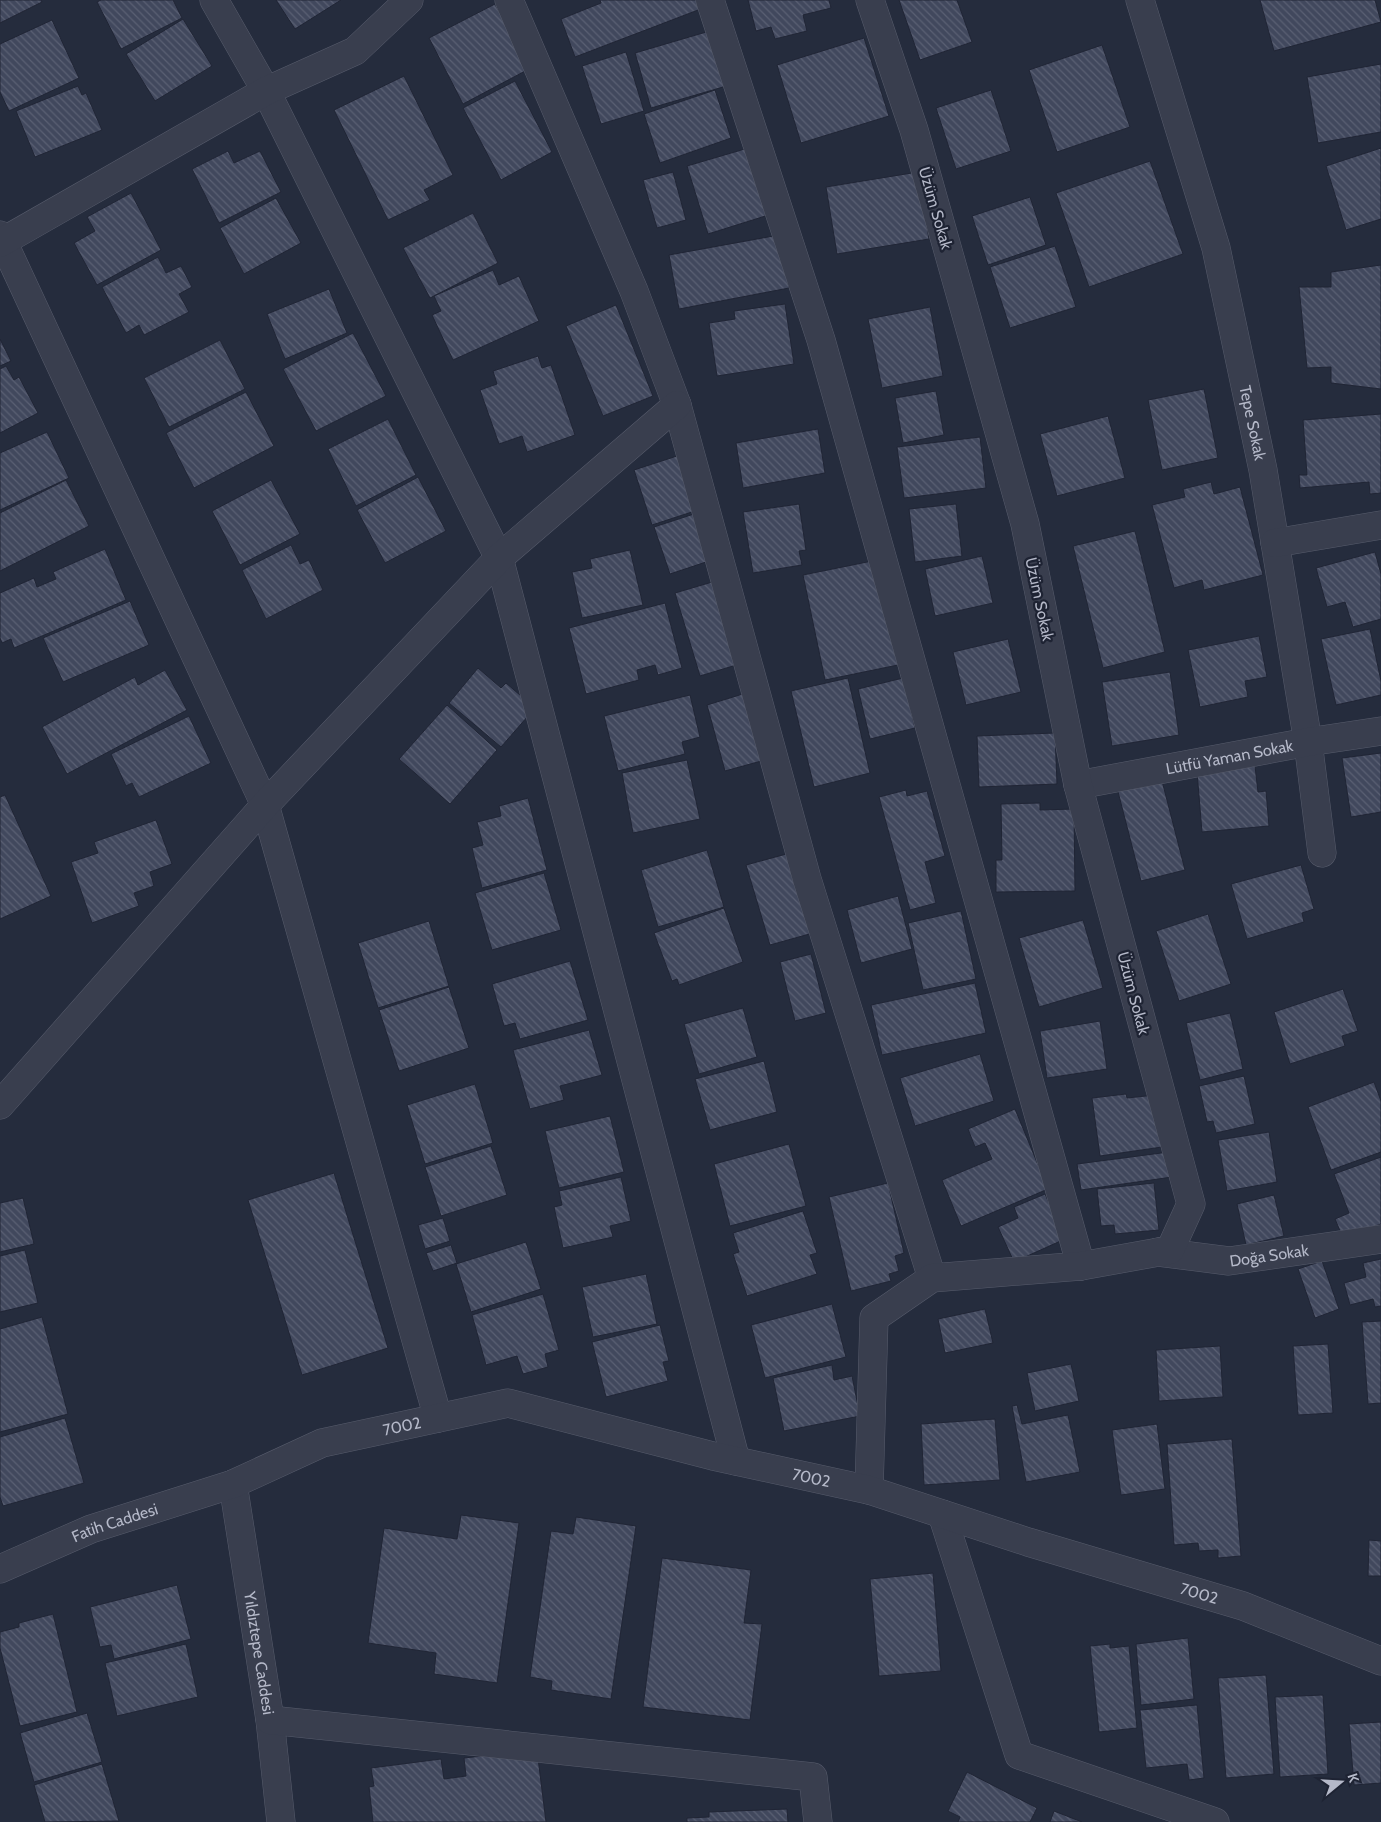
<svg xmlns="http://www.w3.org/2000/svg" width="1381" height="1822" font-family="Cabin,sans-serif">
  <defs>
    <pattern id="building-back-hatch" width="6" height="6" patternUnits="userSpaceOnUse" patternTransform="scale(1.25)"><rect width="6" height="6" fill="#41485d"/><path d="M-1 5l2 2M0 0l6 6M5-1l2 2" fill="none" stroke="#5a6073"/></pattern>
  </defs>
  <rect width="100%" height="100%" fill="#252c3d"/>
  <!-- building -->
  <g fill="url(#building-back-hatch)" stroke="#202535">
    <path d="M 0,0 L 41,0 L 42,2 L 0,23 Z"/>
    <path d="M 101,0 L 173,0 L 182,18 L 121,49 L 97,2 Z"/>
    <path d="M 276,0 L 341,0 L 295,29 Z"/>
    <path d="M 600,0 L 703,0 L 706,7 L 575,57 L 561,19 L 601,3 Z"/>
    <path d="M 748,0 L 829,0 L 831,8 L 803,15 L 807,31 L 775,39 L 771,27 L 756,31 Z"/>
    <path d="M 899,0 L 957,0 L 972,42 L 920,60 Z"/>
    <path d="M 1260,0 L 1375,0 L 1381,22 L 1274,51 Z"/>
    <path d="M 495,4 L 529,69 L 463,104 L 429,38 Z"/>
    <path d="M 183,19 L 212,66 L 155,101 L 126,54 Z"/>
    <path d="M 52,20 L 79,78 L 9,111 L 0,92 L 0,44 Z"/>
    <path d="M 713,30 L 730,85 L 651,108 L 635,53 Z"/>
    <path d="M 864,38 L 889,116 L 801,143 L 777,65 Z"/>
    <path d="M 1102,45 L 1130,127 L 1057,152 L 1029,70 Z"/>
    <path d="M 626,52 L 644,111 L 601,124 L 582,66 Z"/>
    <path d="M 1381,64 L 1381,132 L 1318,143 L 1307,77 Z"/>
    <path d="M 404,76 L 453,175 L 424,190 L 430,200 L 388,220 L 334,110 Z"/>
    <path d="M 515,81 L 552,152 L 501,180 L 463,108 Z"/>
    <path d="M 78,86 L 82,95 L 86,93 L 102,130 L 35,157 L 16,111 Z"/>
    <path d="M 715,90 L 731,138 L 660,163 L 644,114 Z"/>
    <path d="M 991,90 L 1011,151 L 956,169 L 936,108 Z"/>
    <path d="M 755,146 L 775,213 L 708,234 L 687,166 Z"/>
    <path d="M 1381,148 L 1381,219 L 1346,230 L 1326,166 Z"/>
    <path d="M 228,151 L 234,163 L 260,151 L 281,192 L 219,223 L 192,169 Z"/>
    <path d="M 1150,161 L 1183,254 L 1089,287 L 1056,193 Z"/>
    <path d="M 673,172 L 686,220 L 657,228 L 643,180 Z"/>
    <path d="M 918,172 L 929,239 L 837,254 L 826,187 Z"/>
    <path d="M 131,193 L 161,250 L 97,285 L 74,243 L 95,231 L 87,217 Z"/>
    <path d="M 1030,197 L 1046,245 L 988,265 L 972,216 Z"/>
    <path d="M 276,198 L 301,243 L 244,274 L 220,228 Z"/>
    <path d="M 473,213 L 498,263 L 430,298 L 403,248 Z"/>
    <path d="M 779,235 L 789,288 L 679,309 L 669,255 Z"/>
    <path d="M 1055,246 L 1076,307 L 1010,328 L 990,267 Z"/>
    <path d="M 158,257 L 166,273 L 181,266 L 192,287 L 179,294 L 189,312 L 144,335 L 139,325 L 126,333 L 102,287 Z"/>
    <path d="M 1381,265 L 1381,389 L 1331,383 L 1331,367 L 1307,368 L 1299,287 L 1331,287 L 1331,272 Z"/>
    <path d="M 493,270 L 499,285 L 519,276 L 539,321 L 453,360 L 432,315 L 441,311 L 434,296 Z"/>
    <path d="M 329,289 L 347,333 L 285,359 L 267,314 Z"/>
    <path d="M 785,304 L 794,364 L 717,376 L 709,323 L 735,319 L 734,311 Z"/>
    <path d="M 616,305 L 653,396 L 603,416 L 566,326 Z"/>
    <path d="M 930,307 L 943,376 L 882,388 L 868,319 Z"/>
    <path d="M 353,333 L 386,396 L 316,431 L 283,369 Z"/>
    <path d="M 0,339 L 11,361 L 0,366 Z"/>
    <path d="M 220,340 L 245,389 L 169,427 L 144,378 Z"/>
    <path d="M 538,356 L 542,368 L 551,365 L 575,435 L 527,452 L 522,436 L 499,444 L 480,390 L 497,384 L 493,371 Z"/>
    <path d="M 6,366 L 14,380 L 19,377 L 38,413 L 0,433 L 0,369 Z"/>
    <path d="M 1204,389 L 1218,458 L 1162,470 L 1148,400 Z"/>
    <path d="M 936,391 L 944,435 L 903,443 L 895,398 Z"/>
    <path d="M 246,392 L 274,446 L 194,488 L 166,433 Z"/>
    <path d="M 1381,414 L 1381,493 L 1370,494 L 1369,482 L 1300,488 L 1299,475 L 1307,475 L 1303,420 Z"/>
    <path d="M 1108,416 L 1125,478 L 1057,496 L 1040,434 Z"/>
    <path d="M 388,419 L 416,475 L 356,506 L 328,449 Z"/>
    <path d="M 818,429 L 825,473 L 743,488 L 736,443 Z"/>
    <path d="M 47,432 L 69,478 L 0,510 L 0,453 Z"/>
    <path d="M 980,437 L 986,488 L 904,498 L 897,447 Z"/>
    <path d="M 680,455 L 698,510 L 652,525 L 634,470 Z"/>
    <path d="M 418,477 L 446,531 L 385,563 L 357,510 Z"/>
    <path d="M 66,480 L 89,526 L 0,571 L 0,513 Z"/>
    <path d="M 271,480 L 300,534 L 240,565 L 212,511 Z"/>
    <path d="M 1211,482 L 1214,494 L 1240,487 L 1263,575 L 1204,590 L 1202,580 L 1174,588 L 1152,505 L 1185,497 L 1183,489 Z"/>
    <path d="M 799,504 L 806,550 L 799,551 L 802,565 L 753,573 L 743,512 Z"/>
    <path d="M 956,504 L 962,556 L 915,562 L 909,509 Z"/>
    <path d="M 697,513 L 712,560 L 670,574 L 654,527 Z"/>
    <path d="M 1135,531 L 1165,652 L 1103,668 L 1073,546 Z"/>
    <path d="M 291,545 L 300,564 L 309,560 L 323,590 L 266,619 L 242,570 Z"/>
    <path d="M 105,549 L 126,600 L 14,648 L 11,639 L 2,643 L 0,638 L 0,593 L 34,578 L 37,587 L 56,579 L 53,572 Z"/>
    <path d="M 630,550 L 643,605 L 582,618 L 572,572 L 592,568 L 590,559 Z"/>
    <path d="M 1375,552 L 1381,574 L 1381,619 L 1353,627 L 1345,602 L 1327,607 L 1316,568 Z"/>
    <path d="M 982,556 L 993,603 L 935,616 L 925,569 Z"/>
    <path d="M 877,560 L 898,665 L 825,680 L 803,575 Z"/>
    <path d="M 719,580 L 743,663 L 700,676 L 675,593 Z"/>
    <path d="M 130,601 L 149,645 L 63,682 L 43,638 Z"/>
    <path d="M 665,603 L 682,668 L 658,675 L 655,665 L 637,670 L 639,680 L 586,694 L 569,628 Z"/>
    <path d="M 1370,629 L 1381,681 L 1381,695 L 1336,705 L 1321,639 Z"/>
    <path d="M 1259,636 L 1267,677 L 1245,681 L 1248,697 L 1200,707 L 1188,650 Z"/>
    <path d="M 1008,639 L 1021,692 L 966,705 L 953,652 Z"/>
    <path d="M 478,668 L 501,688 L 506,683 L 535,708 L 501,747 L 449,703 Z"/>
    <path d="M 165,670 L 187,710 L 67,774 L 42,727 L 135,677 L 138,685 Z"/>
    <path d="M 1170,672 L 1179,735 L 1112,746 L 1102,682 Z"/>
    <path d="M 848,678 L 870,773 L 814,787 L 791,691 Z"/>
    <path d="M 903,678 L 915,728 L 870,739 L 858,689 Z"/>
    <path d="M 746,693 L 765,760 L 725,771 L 707,705 Z"/>
    <path d="M 690,695 L 700,737 L 682,742 L 685,754 L 618,771 L 604,716 Z"/>
    <path d="M 447,705 L 497,750 L 450,804 L 399,759 Z"/>
    <path d="M 189,716 L 211,763 L 139,797 L 132,783 L 126,786 L 111,754 Z"/>
    <path d="M 1055,733 L 1057,784 L 979,787 L 977,736 Z"/>
    <path d="M 1381,753 L 1381,812 L 1351,817 L 1342,758 Z"/>
    <path d="M 687,760 L 700,819 L 633,833 L 622,773 Z"/>
    <path d="M 1255,766 L 1258,792 L 1266,791 L 1269,826 L 1202,832 L 1197,772 Z"/>
    <path d="M 1160,773 L 1185,870 L 1141,881 L 1116,784 Z"/>
    <path d="M 906,790 L 907,796 L 927,791 L 945,856 L 925,862 L 936,903 L 910,910 L 879,797 Z"/>
    <path d="M 5,795 L 51,896 L 0,919 L 0,797 Z"/>
    <path d="M 528,798 L 547,870 L 482,888 L 472,848 L 483,845 L 477,822 L 501,816 L 499,806 Z"/>
    <path d="M 1040,803 L 1040,810 L 1074,809 L 1075,891 L 996,892 L 996,860 L 1002,860 L 1001,804 Z"/>
    <path d="M 156,820 L 172,864 L 150,872 L 154,886 L 134,893 L 139,906 L 92,923 L 71,862 L 98,853 L 94,842 Z"/>
    <path d="M 707,850 L 724,907 L 658,927 L 641,870 Z"/>
    <path d="M 790,853 L 813,933 L 770,945 L 746,865 Z"/>
    <path d="M 1301,865 L 1314,909 L 1302,913 L 1304,922 L 1247,939 L 1231,884 Z"/>
    <path d="M 544,873 L 561,930 L 492,950 L 475,893 Z"/>
    <path d="M 898,896 L 912,949 L 861,963 L 847,910 Z"/>
    <path d="M 724,908 L 743,962 L 679,985 L 677,979 L 672,981 L 654,933 Z"/>
    <path d="M 961,911 L 976,979 L 923,990 L 908,923 Z"/>
    <path d="M 1208,914 L 1231,984 L 1179,1001 L 1156,931 Z"/>
    <path d="M 1083,920 L 1103,988 L 1039,1007 L 1019,938 Z"/>
    <path d="M 429,921 L 449,986 L 378,1008 L 358,943 Z"/>
    <path d="M 811,954 L 826,1013 L 795,1021 L 780,962 Z"/>
    <path d="M 570,961 L 588,1020 L 520,1039 L 515,1023 L 504,1026 L 492,984 Z"/>
    <path d="M 975,983 L 986,1033 L 882,1055 L 871,1005 Z"/>
    <path d="M 449,987 L 469,1048 L 399,1071 L 379,1010 Z"/>
    <path d="M 1343,989 L 1358,1031 L 1342,1036 L 1345,1046 L 1290,1064 L 1274,1012 Z"/>
    <path d="M 743,1008 L 757,1057 L 699,1074 L 684,1024 Z"/>
    <path d="M 1230,1013 L 1243,1069 L 1200,1080 L 1186,1023 Z"/>
    <path d="M 1100,1021 L 1107,1069 L 1047,1078 L 1040,1031 Z"/>
    <path d="M 589,1030 L 602,1075 L 560,1086 L 564,1100 L 530,1109 L 513,1050 Z"/>
    <path d="M 980,1054 L 994,1101 L 915,1126 L 900,1078 Z"/>
    <path d="M 764,1061 L 777,1112 L 710,1130 L 695,1079 Z"/>
    <path d="M 1244,1076 L 1255,1124 L 1216,1133 L 1213,1121 L 1207,1122 L 1199,1086 Z"/>
    <path d="M 1374,1082 L 1381,1101 L 1381,1152 L 1331,1170 L 1308,1107 Z"/>
    <path d="M 475,1084 L 493,1143 L 425,1164 L 407,1105 Z"/>
    <path d="M 1126,1094 L 1127,1098 L 1155,1095 L 1162,1147 L 1100,1156 L 1092,1098 Z"/>
    <path d="M 1015,1109 L 1048,1189 L 961,1226 L 942,1180 L 992,1159 L 985,1143 L 975,1147 L 968,1129 Z"/>
    <path d="M 610,1116 L 624,1172 L 559,1188 L 545,1131 Z"/>
    <path d="M 1269,1132 L 1277,1182 L 1227,1191 L 1218,1140 Z"/>
    <path d="M 789,1144 L 806,1206 L 730,1226 L 714,1164 Z"/>
    <path d="M 491,1146 L 507,1195 L 441,1216 L 425,1167 Z"/>
    <path d="M 1169,1152 L 1172,1177 L 1081,1190 L 1077,1164 Z"/>
    <path d="M 1381,1157 L 1381,1224 L 1343,1238 L 1335,1219 L 1349,1213 L 1334,1174 Z"/>
    <path d="M 334,1173 L 388,1348 L 302,1375 L 248,1200 Z"/>
    <path d="M 621,1177 L 631,1221 L 610,1226 L 613,1237 L 563,1248 L 554,1207 L 562,1205 L 559,1191 Z"/>
    <path d="M 888,1183 L 904,1253 L 895,1256 L 899,1271 L 889,1274 L 891,1281 L 851,1291 L 829,1197 Z"/>
    <path d="M 1154,1183 L 1159,1230 L 1115,1234 L 1114,1225 L 1101,1226 L 1097,1189 Z"/>
    <path d="M 1045,1194 L 1065,1239 L 1014,1262 L 998,1227 L 1018,1218 L 1014,1207 Z"/>
    <path d="M 1274,1195 L 1284,1236 L 1246,1245 L 1237,1204 Z"/>
    <path d="M 23,1198 L 34,1244 L 0,1252 L 0,1203 Z"/>
    <path d="M 803,1211 L 817,1253 L 810,1255 L 817,1274 L 747,1296 L 733,1254 L 739,1252 L 733,1233 Z"/>
    <path d="M 443,1218 L 450,1241 L 425,1249 L 418,1225 Z"/>
    <path d="M 526,1242 L 541,1289 L 471,1312 L 456,1264 Z"/>
    <path d="M 451,1245 L 457,1263 L 433,1271 L 426,1253 Z"/>
    <path d="M 25,1250 L 38,1303 L 0,1312 L 0,1256 Z"/>
    <path d="M 1381,1259 L 1381,1306 L 1375,1307 L 1373,1299 L 1350,1305 L 1344,1283 L 1366,1277 L 1363,1263 Z"/>
    <path d="M 1322,1261 L 1339,1309 L 1315,1318 L 1298,1269 Z"/>
    <path d="M 646,1274 L 657,1324 L 593,1337 L 582,1287 Z"/>
    <path d="M 543,1294 L 559,1350 L 545,1354 L 548,1367 L 523,1374 L 517,1356 L 486,1365 L 472,1315 Z"/>
    <path d="M 832,1304 L 846,1357 L 765,1378 L 751,1325 Z"/>
    <path d="M 985,1309 L 993,1343 L 945,1353 L 938,1319 Z"/>
    <path d="M 42,1317 L 68,1414 L 0,1432 L 0,1329 Z"/>
    <path d="M 1381,1321 L 1381,1403 L 1368,1404 L 1362,1322 Z"/>
    <path d="M 660,1325 L 669,1361 L 663,1362 L 668,1381 L 606,1397 L 592,1342 Z"/>
    <path d="M 1328,1344 L 1333,1413 L 1298,1415 L 1293,1346 Z"/>
    <path d="M 1220,1346 L 1223,1397 L 1159,1401 L 1156,1350 Z"/>
    <path d="M 1071,1364 L 1079,1401 L 1035,1411 L 1027,1373 Z"/>
    <path d="M 832,1365 L 834,1380 L 852,1376 L 860,1416 L 784,1431 L 773,1378 Z"/>
    <path d="M 1017,1405 L 1022,1424 L 1068,1415 L 1080,1472 L 1026,1482 L 1012,1406 Z"/>
    <path d="M 65,1418 L 84,1483 L 3,1506 L 0,1497 L 0,1437 Z"/>
    <path d="M 995,1419 L 1000,1480 L 924,1485 L 921,1424 Z"/>
    <path d="M 1157,1424 L 1165,1489 L 1121,1495 L 1112,1430 Z"/>
    <path d="M 1232,1439 L 1241,1556 L 1218,1558 L 1218,1550 L 1199,1551 L 1198,1543 L 1174,1545 L 1167,1444 Z"/>
    <path d="M 461,1515 L 519,1523 L 497,1683 L 434,1674 L 436,1653 L 368,1643 L 384,1528 L 457,1539 Z"/>
    <path d="M 576,1517 L 636,1526 L 611,1699 L 551,1690 L 552,1681 L 530,1677 L 551,1531 L 573,1534 Z"/>
    <path d="M 1369,1540 L 1381,1541 L 1381,1576 L 1368,1576 Z"/>
    <path d="M 662,1558 L 751,1570 L 744,1623 L 762,1624 L 750,1720 L 643,1707 Z"/>
    <path d="M 933,1573 L 941,1671 L 879,1676 L 870,1579 Z"/>
    <path d="M 177,1585 L 191,1639 L 114,1659 L 111,1645 L 100,1647 L 90,1607 Z"/>
    <path d="M 53,1614 L 77,1712 L 20,1726 L 0,1648 L 0,1632 L 19,1627 L 19,1623 Z"/>
    <path d="M 1188,1638 L 1194,1699 L 1141,1705 L 1136,1644 Z"/>
    <path d="M 186,1644 L 198,1697 L 117,1716 L 105,1663 Z"/>
    <path d="M 1110,1644 L 1110,1648 L 1129,1646 L 1137,1728 L 1099,1732 L 1090,1646 Z"/>
    <path d="M 1266,1675 L 1274,1774 L 1226,1778 L 1218,1678 Z"/>
    <path d="M 1323,1695 L 1328,1774 L 1280,1777 L 1275,1697 Z"/>
    <path d="M 1197,1705 L 1204,1778 L 1189,1780 L 1187,1764 L 1146,1768 L 1140,1710 Z"/>
    <path d="M 87,1713 L 102,1762 L 34,1782 L 20,1733 Z"/>
    <path d="M 1381,1722 L 1381,1783 L 1354,1785 L 1349,1724 Z"/>
    <path d="M 537,1750 L 546,1822 L 373,1822 L 369,1787 L 374,1786 L 371,1768 L 441,1759 L 444,1779 L 466,1776 L 464,1758 Z"/>
    <path d="M 102,1764 L 119,1821 L 45,1822 L 34,1785 Z"/>
    <path d="M 967,1772 L 1037,1808 L 1030,1822 L 958,1822 L 960,1817 L 948,1811 Z"/>
    <path d="M 787,1809 L 788,1822 L 687,1822 L 687,1818 L 709,1817 L 709,1812 Z"/>
    <path d="M 1054,1811 L 1082,1822 L 1050,1822 Z"/>
  </g>
  <g fill="none" stroke-linecap="round" stroke-linejoin="round">
    <!-- minor casing -->
    <g stroke="#575c6c" stroke-width="29">
      <g id="minor">
        <path d="M 214,0 L 266,91 L 499,558 L 736,1461"/>
        <path d="M 509,0 L 634,291 L 677,405 L 807,879 L 932,1278"/>
        <path d="M 710,0 L 821,340 L 1081,1266"/>
        <path id="s1" d="M 1140,0 L 1216,248 L 1263,470 L 1308,742 L 1322,853"/>
        <path d="M 0,235 L 265,805 L 438,1418"/>
        <path d="M 0,243 L 266,91 L 355,51 L 409,0"/>
        <path d="M 1275,543 L 1381,525"/>
        <path id="s2" d="M 1078,785 L 1308,742 L 1381,731"/>
        <path d="M 0,1105 L 265,805 L 499,558 L 677,405"/>
        <path id="s3" d="M 1158,1252 L 1229,1261 L 1381,1239"/>
        <path id="s4" d="M 233,1484 L 270,1720 L 281,1822"/>
        <path d="M 869,1490 L 874,1318 L 932,1278 L 1081,1266 L 1170,1250 L 1191,1204 L 1078,785 L 1025,524 L 914,130 L 870,0"/>
        <path d="M 942,1514 L 1019,1755 L 1215,1822"/>
        <path id="s5" d="M 0,1569 L 91,1529 L 233,1484 L 322,1443 L 508,1403 L 713,1456 L 869,1490 L 1028,1542 L 1243,1606 L 1381,1661"/>
        <path d="M 270,1720 L 813,1777 L 818,1822"/>
      </g>
    </g>
    <!-- minor -->
    <use href="#minor" stroke="#393e4e" stroke-width="28"/>
  </g>
  <g text-anchor="middle" stroke-width="4.5" stroke-linejoin="round" paint-order="stroke">
    <!-- street labels -->
    <g font-size="16" fill="#b5b9c9" stroke="#1e2333">
      <text transform="translate(936 208) rotate(74)" y="6">Üzüm Sokak</text>
      <text dy="6" stroke="none"><textPath href="#s1" startOffset="438">Tepe Sokak</textPath></text>
      <text transform="translate(1040 599) rotate(78)" y="6">Üzüm Sokak</text>
      <text dy="6" stroke="none"><textPath href="#s2" startOffset="154">Lütfü Yaman Sokak</textPath></text>
      <text transform="translate(1134 993) rotate(75)" y="6">Üzüm Sokak</text>
      <text dy="6" stroke="none"><textPath href="#s3" startOffset="112">Doğa Sokak</textPath></text>
      <text dy="6" stroke="none"><textPath href="#s5" startOffset="428">7002</textPath></text>
      <text dy="6" stroke="none"><textPath href="#s5" startOffset="849">7002</textPath></text>
      <text dy="6" stroke="none"><textPath href="#s5" startOffset="124">Fatih Caddesi</textPath></text>
      <text dy="6" stroke="none"><textPath href="#s5" startOffset="1254">7002</textPath></text>
      <text dy="6" stroke="none"><textPath href="#s4" startOffset="171">Yıldıztepe Caddesi</textPath></text>
    </g>
  </g>
  <!-- north arrow -->
  <g transform="translate(1341 1782) rotate(72)" stroke="#1e2333" stroke-width="4" paint-order="stroke">
  <path d="M0-4L9 19L0 12L-9 19Z" fill="#b5b9c9"/>
  <text y="-8" font-size="14" font-weight="bold" text-anchor="middle" fill="#b5b9c9">K</text>
  </g>
</svg>
